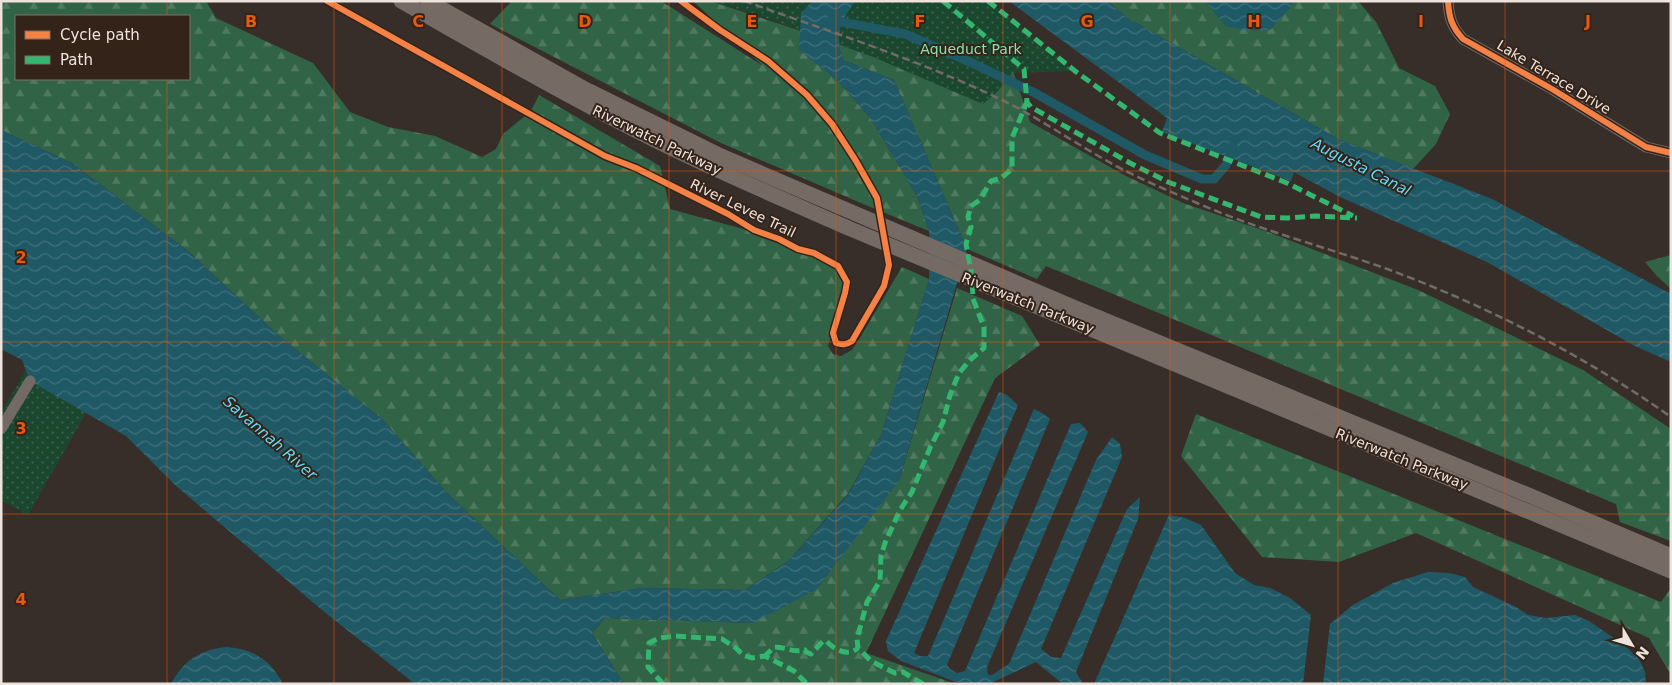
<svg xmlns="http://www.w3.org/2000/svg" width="1672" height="685" font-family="'DejaVu Sans',sans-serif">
  <defs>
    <pattern id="forest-firs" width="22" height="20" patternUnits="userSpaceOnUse" patternTransform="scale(1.25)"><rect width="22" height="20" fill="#316446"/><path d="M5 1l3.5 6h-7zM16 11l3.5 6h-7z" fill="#4f7a60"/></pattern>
    <pattern id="park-dots" width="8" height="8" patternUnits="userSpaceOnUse" patternTransform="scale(1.25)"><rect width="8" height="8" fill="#1b472f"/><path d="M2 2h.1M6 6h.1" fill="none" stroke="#3c614d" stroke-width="1.8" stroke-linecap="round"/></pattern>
    <pattern id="water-waves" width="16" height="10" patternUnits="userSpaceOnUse" patternTransform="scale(1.25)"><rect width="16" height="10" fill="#1f5966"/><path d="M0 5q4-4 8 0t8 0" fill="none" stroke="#40717b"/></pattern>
  </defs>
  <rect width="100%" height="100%" fill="#382e29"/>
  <!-- forest -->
  <g fill="url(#forest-firs)" fill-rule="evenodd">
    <path d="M 1,1 L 206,1 L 216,18 L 313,63 L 350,112 L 388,127 L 435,136 L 482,157 L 496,149 L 503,134 L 531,111 L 539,95 L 660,166 L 670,209 L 779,239 L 798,249 L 814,253 L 838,266 L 847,282 L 845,293 L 828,346 L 833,354 L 841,356 L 852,350 L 858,341 L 902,267 L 929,279 L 881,435 L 847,495 L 788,561 L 745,590 L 642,588 L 560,600 L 447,493 L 383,420 L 277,334 L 189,252 L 72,163 L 1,130 ZM 16,16 L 189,16 L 189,79 L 16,79 Z"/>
    <path d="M 511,1 L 661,1 L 763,66 L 693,1 L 710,1 L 801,31 L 800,50 L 837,80 L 871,119 L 917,196 L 929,231 L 868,206 L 721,143 L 490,24 L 510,3 Z"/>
    <path d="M 1108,1 L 1205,1 L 1226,26 L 1270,30 L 1292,1 L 1358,1 L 1376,22 L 1399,68 L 1435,86 L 1450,114 L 1436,144 L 1413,169 L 1338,139 L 1126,17 Z"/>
    <path d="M 838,44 L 1009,59 L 1030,122 L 1124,175 L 1183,203 L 1268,232 L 1418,290 L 1583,370 L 1671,429 L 1671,541 L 1620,522 L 1616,504 L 1046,266 L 1037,279 L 967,249 L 894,80 L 843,60 Z"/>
    <path d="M 1671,255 L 1671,289 L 1657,276 L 1645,262 Z"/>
    <path d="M 957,288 L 1022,316 L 1040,345 L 995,378 L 866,653 L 956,684 L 624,684 L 592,633 L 605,618 L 753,623 L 899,481 Z"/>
    <path d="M 1196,414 L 1661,602 L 1671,588 L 1671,675 L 1649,638 L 1416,533 L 1339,562 L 1262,557 L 1181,456 Z"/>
  </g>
  <!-- park -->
  <g fill="url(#park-dots)">
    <path d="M 711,1 L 988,1 L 1075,71 L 1012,73 L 997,92 L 983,104 L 873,57 L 768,19 Z"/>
    <path d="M 26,370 L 30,381 L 86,413 L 28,515 L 1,500 L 1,413 Z"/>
  </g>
  <!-- water -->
  <g fill="url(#water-waves)">
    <path d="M 812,1 L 856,1 C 839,22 835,34 843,60 L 894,80 L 967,249 L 899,481 L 817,589 L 753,623 L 605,618 L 592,633 L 624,684 L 415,684 L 322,610 L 175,485 L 126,436 L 30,381 L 22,360 L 1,349 L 1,130 L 72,163 L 189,252 L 277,334 L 383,420 L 447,493 L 560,600 L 642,588 L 745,590 L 788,561 L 847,496 L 881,435 L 929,279 L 929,231 L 917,196 L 871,119 L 837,80 L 799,50 L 801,13 Z"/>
    <path d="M 1009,1 L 1108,1 L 1126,17 L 1338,139 L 1492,199 L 1671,294 L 1671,362 L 1635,346 L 1487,262 L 1340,197 L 1294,172 L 1291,181 L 1162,132 L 1167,118 Z"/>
    <path d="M 1205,1 L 1292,1 L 1293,2 L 1290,8 L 1270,30 L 1250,31 L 1226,26 Z"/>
    <path d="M 999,392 L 1007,395 L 1018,405 L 914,653 L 920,656 L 928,656 L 1034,409 L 1042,413 L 1050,419 L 947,665 L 950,669 L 957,673 L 965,671 L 1071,424 L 1080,423 L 1088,432 L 987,667 L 988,675 L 992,675 L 1009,664 L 1096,460 L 1112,437 L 1120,444 L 1122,457 L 1041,649 L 1051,657 L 1061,658 L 1127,509 L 1140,497 L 1138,519 L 1076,672 L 1083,684 L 1063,684 L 1036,662 L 989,684 L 956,682 L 901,661 L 888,651 L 886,641 Z"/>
    <path d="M 1169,515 L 1185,518 L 1201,525 L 1235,573 L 1254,585 L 1270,588 L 1290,598 L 1311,615 L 1303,684 L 1094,684 Z"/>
    <path d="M 1428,572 L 1449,573 L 1465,577 L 1473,587 L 1516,607 L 1528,615 L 1546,618 L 1575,615 L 1589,621 L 1624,645 L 1639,659 L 1645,672 L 1646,684 L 1323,684 L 1330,624 L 1353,605 L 1393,583 Z"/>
    <path d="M 227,647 C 253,649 271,660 283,684 L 171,684 C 183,660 202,649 227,647 Z"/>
  </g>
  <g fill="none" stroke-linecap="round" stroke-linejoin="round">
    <!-- canal -->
    <path stroke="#1f5966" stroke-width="9" d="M 831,20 L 905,34 L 970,62 L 1035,93 L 1145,155 L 1202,179 L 1214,179 L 1226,165 L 1233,146"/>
    <!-- minor -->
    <g stroke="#736a65" stroke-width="11">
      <path d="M 1448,1 C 1449,18 1452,27 1463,39 L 1552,89 L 1646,147 L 1671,153"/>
      <path d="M 1,429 L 30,381"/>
    </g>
    <!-- major -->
    <g stroke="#756a64" stroke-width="15">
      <path d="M 401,1 C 478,45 554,89 633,129 C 705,166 780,198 853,230 L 1671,571"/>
      <path d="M 428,1 L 585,89 L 721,156 L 1080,310 L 1526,494 L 1671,556"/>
    </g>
    <!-- rail -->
    <path stroke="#716a65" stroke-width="2.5" stroke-dasharray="8 4" stroke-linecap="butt" d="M 744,1 C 831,32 919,60 1002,100 C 1039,118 1073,142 1109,162 C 1137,178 1167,190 1197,203 C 1259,230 1326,247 1390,270 C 1489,307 1585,356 1671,417"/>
    <!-- quiet -->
    <g stroke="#33b770" stroke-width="5" stroke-dasharray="10 5" stroke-linecap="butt">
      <path d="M 943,1 L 1024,69 L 1027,102 L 1031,107 L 1130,163 L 1168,182 L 1261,217 L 1288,218 L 1315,216 L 1357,218"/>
      <path d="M 988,1 L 1075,71 L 1160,133 L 1287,183 L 1353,216"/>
      <path d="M 764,657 L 774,647 C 786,647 794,653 805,650 L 806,652 L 811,654 L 823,641 L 826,641 C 835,650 848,657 858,648"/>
      <path d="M 663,684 L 648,667 L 649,643 L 659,638 L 675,636 L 722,639 L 736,648 L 743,655 L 752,658 L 765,656 L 794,671 L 807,684"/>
      <path d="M 923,684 L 903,672 L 895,673 L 871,661 L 858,648 L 857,639 L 867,602 L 880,581 L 881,556 L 885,543 L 900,510 L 912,492 L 930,448 L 943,422 L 950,395 L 959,373 L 971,359 L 984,348 L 984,327 L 973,299 L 972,276 L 966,244 L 971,227 L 968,217 L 971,206 L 980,200 L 991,181 L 1001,178 L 1012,169 L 1012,138 L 1027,102"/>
    </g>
    <!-- cycleway casing -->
    <g stroke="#342319" stroke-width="9">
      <g id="cycleway">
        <path d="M 327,1 L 605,156 L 636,168 L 728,214 L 754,230 L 779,239 L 798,249 L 814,253 L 838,266 L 847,282 L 845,293 L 833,333 L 836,343 C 842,345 846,345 852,341 L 884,286 L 889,265 L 877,198 L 856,161 L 832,124 L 807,95 L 768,61 L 720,30 L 681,1"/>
        <path d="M 1448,1 C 1449,18 1452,27 1463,39 L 1552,89 L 1646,147 L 1671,153"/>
      </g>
    </g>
    <!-- cycleway -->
    <use href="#cycleway" stroke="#f48246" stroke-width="6"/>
  </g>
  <!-- grid -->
  <path fill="none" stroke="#e8590c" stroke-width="1" stroke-opacity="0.55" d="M 167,1 L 167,16M 334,1 L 334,684M 502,1 L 502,684M 669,1 L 669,684M 836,1 L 836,684M 1003,1 L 1003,684M 1170,1 L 1170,684M 1338,1 L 1338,684M 1505,1 L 1505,684M 167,79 L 167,684M 1,171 L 1671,171M 1,342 L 1671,342M 1,514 L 1671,514"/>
  <g text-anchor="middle" stroke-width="4" stroke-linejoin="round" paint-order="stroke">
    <!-- park labels -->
    <g font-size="14" fill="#88e1ac" stroke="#342319">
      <text x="971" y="54">Aqueduct Park</text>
    </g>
    <!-- street labels -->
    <g font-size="14" fill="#eee3dc" stroke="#342319">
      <text transform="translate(1554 77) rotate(31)" y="5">Lake Terrace Drive</text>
      <text transform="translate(657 140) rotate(26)" y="5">Riverwatch Parkway</text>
      <text transform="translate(743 208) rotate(26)" y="5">River Levee Trail</text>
      <text transform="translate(1028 303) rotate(22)" y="5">Riverwatch Parkway</text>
      <text transform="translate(1402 459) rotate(22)" y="5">Riverwatch Parkway</text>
    </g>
    <!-- water labels -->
    <g font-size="15" font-style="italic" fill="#61daf7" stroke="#342319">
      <text transform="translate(1361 167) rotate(27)" y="5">Augusta Canal</text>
      <text transform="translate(270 438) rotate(41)" y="5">Savannah River</text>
    </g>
  </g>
  <g font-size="16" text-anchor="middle" font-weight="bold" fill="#e8590c" stroke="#342319" stroke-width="4" stroke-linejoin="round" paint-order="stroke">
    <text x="251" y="27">B</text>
    <text x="418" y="27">C</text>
    <text x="585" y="27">D</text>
    <text x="752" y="27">E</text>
    <text x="920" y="27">F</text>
    <text x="1087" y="27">G</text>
    <text x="1254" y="27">H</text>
    <text x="1421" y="27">I</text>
    <text x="1588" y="27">J</text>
    <text x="21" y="263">2</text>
    <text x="21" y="434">3</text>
    <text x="21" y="605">4</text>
  </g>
  <!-- border -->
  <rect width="1672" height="685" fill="none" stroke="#eee3dc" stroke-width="5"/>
  <!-- legend -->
  <rect x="15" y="15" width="175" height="65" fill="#342319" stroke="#7e7067"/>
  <rect x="25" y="31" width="25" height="8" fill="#f48246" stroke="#7e7067"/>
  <text x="60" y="40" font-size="15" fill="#eee3dc">Cycle path</text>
  <rect x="25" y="56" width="25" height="8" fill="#33b770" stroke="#7e7067"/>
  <text x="60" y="65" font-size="15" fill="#eee3dc">Path</text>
  <!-- north arrow -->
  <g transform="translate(1632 645) rotate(128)" stroke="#342319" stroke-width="4" paint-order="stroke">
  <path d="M0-4L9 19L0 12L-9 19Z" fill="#eee3dc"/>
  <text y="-8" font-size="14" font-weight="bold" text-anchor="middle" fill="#eee3dc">N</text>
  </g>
</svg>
